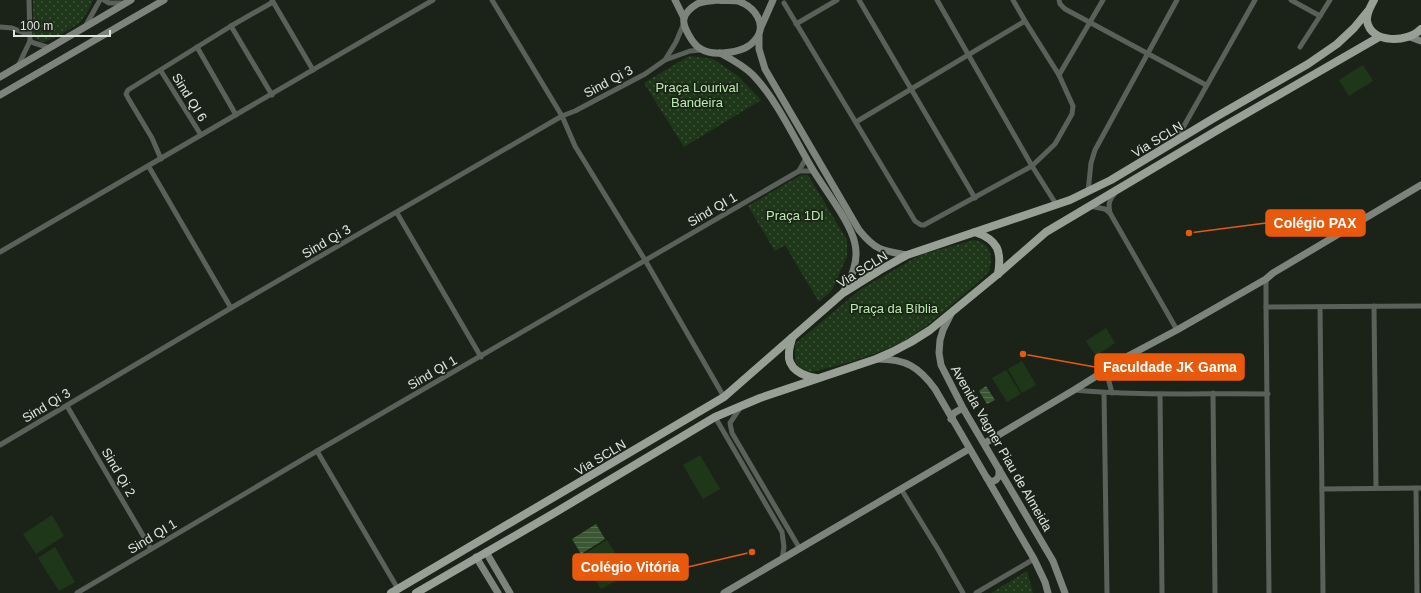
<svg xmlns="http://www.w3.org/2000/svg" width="1421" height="593" font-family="Helvetica,sans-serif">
  <defs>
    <pattern id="park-dots" width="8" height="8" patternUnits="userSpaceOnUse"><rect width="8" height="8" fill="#1f3719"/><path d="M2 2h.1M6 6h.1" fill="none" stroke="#3f543a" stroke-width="1.8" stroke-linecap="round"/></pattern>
    <pattern id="water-rules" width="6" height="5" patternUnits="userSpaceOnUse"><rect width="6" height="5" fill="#3a5734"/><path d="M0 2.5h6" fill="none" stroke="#566f51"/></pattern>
  </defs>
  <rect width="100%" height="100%" fill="#1b2319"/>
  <!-- park -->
  <g fill="url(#park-dots)">
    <path d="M 33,0 L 93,0 C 90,8 86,15 80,22 C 75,27 50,41 43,42 C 39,42 35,38 33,35 Z"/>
    <path d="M 689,56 L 713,59 L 738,76 L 761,100 L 684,147 L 644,83 Z"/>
    <path d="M 801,175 L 808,175 L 847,240 L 847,256 L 832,290 L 819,302 L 785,245 L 775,251 L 748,206 Z"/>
    <path d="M 974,240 C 978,241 983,242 985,245 C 992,250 992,263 989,271 C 986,277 919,333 910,338 C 877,355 841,366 805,373 L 795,362 L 795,344 L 861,289 L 920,255 Z"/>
    <path d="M 1027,571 L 1033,593 L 991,593 Z"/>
  </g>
  <!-- garden -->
  <g fill="#1f3719">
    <path d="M 1363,65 L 1373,81 L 1349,96 L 1339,80 Z"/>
    <path d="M 1106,328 L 1115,343 L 1096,356 L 1086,341 Z"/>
    <path d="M 1022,361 L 1036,385 L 1022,393 L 1008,369 Z"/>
    <path d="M 1006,370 L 1021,394 L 1007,402 L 992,378 Z"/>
    <path d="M 700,455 L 720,489 L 703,499 L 683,465 Z"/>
    <path d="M 52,515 L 64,536 L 36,554 L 23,534 Z"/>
    <path d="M 607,540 L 628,574 L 601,589 L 581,556 Z"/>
    <path d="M 55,547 L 75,582 L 59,591 L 38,558 Z"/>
  </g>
  <!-- water -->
  <g fill="url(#water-rules)">
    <path d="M 986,386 L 995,400 L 987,404 L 979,391 Z"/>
    <path d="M 596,524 L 605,539 L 581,554 L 572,539 Z"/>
  </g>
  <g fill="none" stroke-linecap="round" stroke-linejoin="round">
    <!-- street -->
    <g stroke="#5c605b" stroke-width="5">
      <path d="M 29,0 L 30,41"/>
      <path d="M 104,0 L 109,3 L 124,3"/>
      <path d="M 272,0 L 313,70"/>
      <path d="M 492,0 L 562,116 L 575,146 L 645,260 L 724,397"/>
      <path d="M 859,0 L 975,198"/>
      <path d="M 937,0 L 1032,166 L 1056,204"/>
      <path d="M 1059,0 L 1060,4 L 1065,9 L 1206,85"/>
      <path d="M 1291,0 L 1320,16 L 1300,47"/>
      <path d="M 784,3 L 915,221 L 921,225 L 924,225 L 1032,166 L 1055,144 L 1072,114 L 1073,106 L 1059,75 L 1025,21 L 1013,0"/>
      <path d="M 1320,16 L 1330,0"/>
      <path d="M 796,24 L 837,0"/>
      <path d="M 86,25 L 100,0"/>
      <path d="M 231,26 L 272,95"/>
      <path d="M 0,27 L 12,28 L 29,35"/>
      <path d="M 197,47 L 236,115"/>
      <path d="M 665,60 L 676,42 L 684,23"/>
      <path d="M 18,66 L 30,41 L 34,43 L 50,48"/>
      <path d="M 161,71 L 201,135"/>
      <path d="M 1059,75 L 1103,0"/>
      <path d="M 856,122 L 1025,21"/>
      <path d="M 1176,140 L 1255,0"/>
      <path d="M 161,159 L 152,138 L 128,98 L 126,94 L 128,90 L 231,26 L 273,2"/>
      <path d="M 149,167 L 231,308"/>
      <path d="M 799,171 L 806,158"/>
      <path d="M 1088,192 L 1091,163 L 1095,150 L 1177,0"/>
      <path d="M 1115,193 C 1109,200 1108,204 1110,213 L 1177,330"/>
      <path d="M 1089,206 L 1105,209 L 1110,213"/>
      <path d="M 397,213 L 481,357"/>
      <path d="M 0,252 L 433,0"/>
      <path d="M 1266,279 L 1266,307 L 1421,306"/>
      <path d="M 1374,306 L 1376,488"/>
      <path d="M 1266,307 L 1269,593"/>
      <path d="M 1320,307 L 1323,593"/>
      <path d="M 1106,370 L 1112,393"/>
      <path d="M 1074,390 C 1138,396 1203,393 1268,394"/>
      <path d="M 1104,393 L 1107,593"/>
      <path d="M 1213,393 L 1215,593"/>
      <path d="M 1160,394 L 1162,593"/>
      <path d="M 67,406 L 151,549"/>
      <path d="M 740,408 L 730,423 L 732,433 L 800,549"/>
      <path d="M 715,417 L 782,532 L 784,547 L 782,559"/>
      <path d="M 0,445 L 231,308 L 562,116 L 575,111 L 645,74 L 665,60 L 690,51 L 701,50"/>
      <path d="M 317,451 L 398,589"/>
      <path d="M 1416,488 L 1417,593"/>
      <path d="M 901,489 L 939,551 L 963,593"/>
      <path d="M 1322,489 L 1421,488"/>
      <path d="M 77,593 L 317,451 L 799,171 L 813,171"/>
      <path d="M 976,593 L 1034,559"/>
    </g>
    <!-- secondary -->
    <g stroke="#7d847c" stroke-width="7">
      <path d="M 675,0 L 684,18"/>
      <path d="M 717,0 C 724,1 732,0 738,1 C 755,7 768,25 755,40 C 752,44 749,46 745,48 C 734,53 712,56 701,49 C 693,45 682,26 684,18 C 686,12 692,7 697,4 C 702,1 711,1 718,0"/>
      <path d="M 761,27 L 773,0"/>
      <path d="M 759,36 L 759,49 L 765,69 L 859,230 C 875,250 882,251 907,255"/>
      <path d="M 1410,37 L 1421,41"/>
      <path d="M 720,53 C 731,59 743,65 753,75 C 777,100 795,140 813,170 C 825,190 851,223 855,244 C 859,262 851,278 843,293"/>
      <path d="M 0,77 L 131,0"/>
      <path d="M 0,95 L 164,0"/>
      <path d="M 951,314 L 943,330 L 940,340 L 939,353 L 941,365 L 964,410 L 1053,561 L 1065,593"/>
      <path d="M 878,359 C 906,359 919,367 935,389 L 1034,559 L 1045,582 L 1048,593"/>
      <path d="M 951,419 L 954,413 L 961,409 L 964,410"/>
      <path d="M 985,443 L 1074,390 L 1130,355 L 1177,330 L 1266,279 L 1273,273 L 1421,185"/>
      <path d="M 987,478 L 991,482 L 996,480 L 999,476 L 999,469"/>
      <path d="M 486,552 L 510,593"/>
      <path d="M 476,557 L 498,593"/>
      <path d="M 724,593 L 969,449"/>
    </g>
    <!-- primary -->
    <g stroke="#98a096" stroke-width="8">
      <path d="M 1374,0 C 1371,6 1366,13 1367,21 C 1371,44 1408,43 1421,29"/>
      <path d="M 975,232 C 998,240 1002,251 998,274"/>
      <path d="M 792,338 C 791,343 789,348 789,353 C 787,369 803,376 816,378"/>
      <path d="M 391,593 L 724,397 L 843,293 L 880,270 L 907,255 L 1070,200 L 1111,180 L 1214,118 L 1308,64 L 1337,44 L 1354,28 L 1368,11"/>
      <path d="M 416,593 L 556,512 L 715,417 L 760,398 L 876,359 L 892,352 L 911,342 L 930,330 L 998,274 L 1046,232 L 1221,128 L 1379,37"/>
    </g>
  </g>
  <g text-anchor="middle" stroke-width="3.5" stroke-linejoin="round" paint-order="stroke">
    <!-- street labels -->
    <g font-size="13" fill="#e0e6df" stroke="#1b2319">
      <text transform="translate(608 81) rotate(-28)" y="5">Sind Qi 3</text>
      <text transform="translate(190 97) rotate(58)" y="5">Sind QI 6</text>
      <text transform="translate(1157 139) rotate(-31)" y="5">Via SCLN</text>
      <text transform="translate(712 209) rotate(-30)" y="5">Sind QI 1</text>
      <text transform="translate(326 241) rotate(-30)" y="5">Sind Qi 3</text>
      <text transform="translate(862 269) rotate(-32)" y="5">Via SCLN</text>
      <text transform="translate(432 372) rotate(-30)" y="5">Sind QI 1</text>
      <text transform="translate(46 405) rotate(-31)" y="5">Sind Qi 3</text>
      <text transform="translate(1002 448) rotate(60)" y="5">Avenida Vagner Piau de Almeida</text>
      <text transform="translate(600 457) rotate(-31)" y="5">Via SCLN</text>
      <text transform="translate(119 472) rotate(60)" y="5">Sind Qi 2</text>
      <text transform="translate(152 536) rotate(-31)" y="5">Sind QI 1</text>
    </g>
    <!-- park labels -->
    <g font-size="13" fill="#baebae" stroke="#1b2319">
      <text x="697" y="92">Praça Lourival<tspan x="697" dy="15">Bandeira</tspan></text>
      <text x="795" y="220">Praça 1DI</text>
      <text x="894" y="313">Praça da Bíblia</text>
    </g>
  </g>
  <!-- callouts -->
  <path fill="none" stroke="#e8590c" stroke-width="1.5" d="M1189 233L1266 223M1023 354L1095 367M752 552L688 567"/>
  <g fill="#e8590c" stroke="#1b2319" stroke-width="1.5">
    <circle cx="1189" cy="233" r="4"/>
    <circle cx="1023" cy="354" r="4"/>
    <circle cx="752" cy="552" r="4"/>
  </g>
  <g fill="#e8590c" stroke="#e8590c" stroke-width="1.5">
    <rect x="1266" y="210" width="99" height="26" rx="4"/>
    <rect x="1095" y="354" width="149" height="26" rx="4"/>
    <rect x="573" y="554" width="115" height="26" rx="4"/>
  </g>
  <g font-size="14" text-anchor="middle" font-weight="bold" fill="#fff">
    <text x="1315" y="228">Colégio PAX</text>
    <text x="1170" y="372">Faculdade JK Gama</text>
    <text x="630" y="572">Colégio Vitória</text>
  </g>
  <!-- scale -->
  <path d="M14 30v6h96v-6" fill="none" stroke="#e0e6df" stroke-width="2"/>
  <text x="20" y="30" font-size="12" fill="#e0e6df" stroke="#1b2319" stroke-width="3" paint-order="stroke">100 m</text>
</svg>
